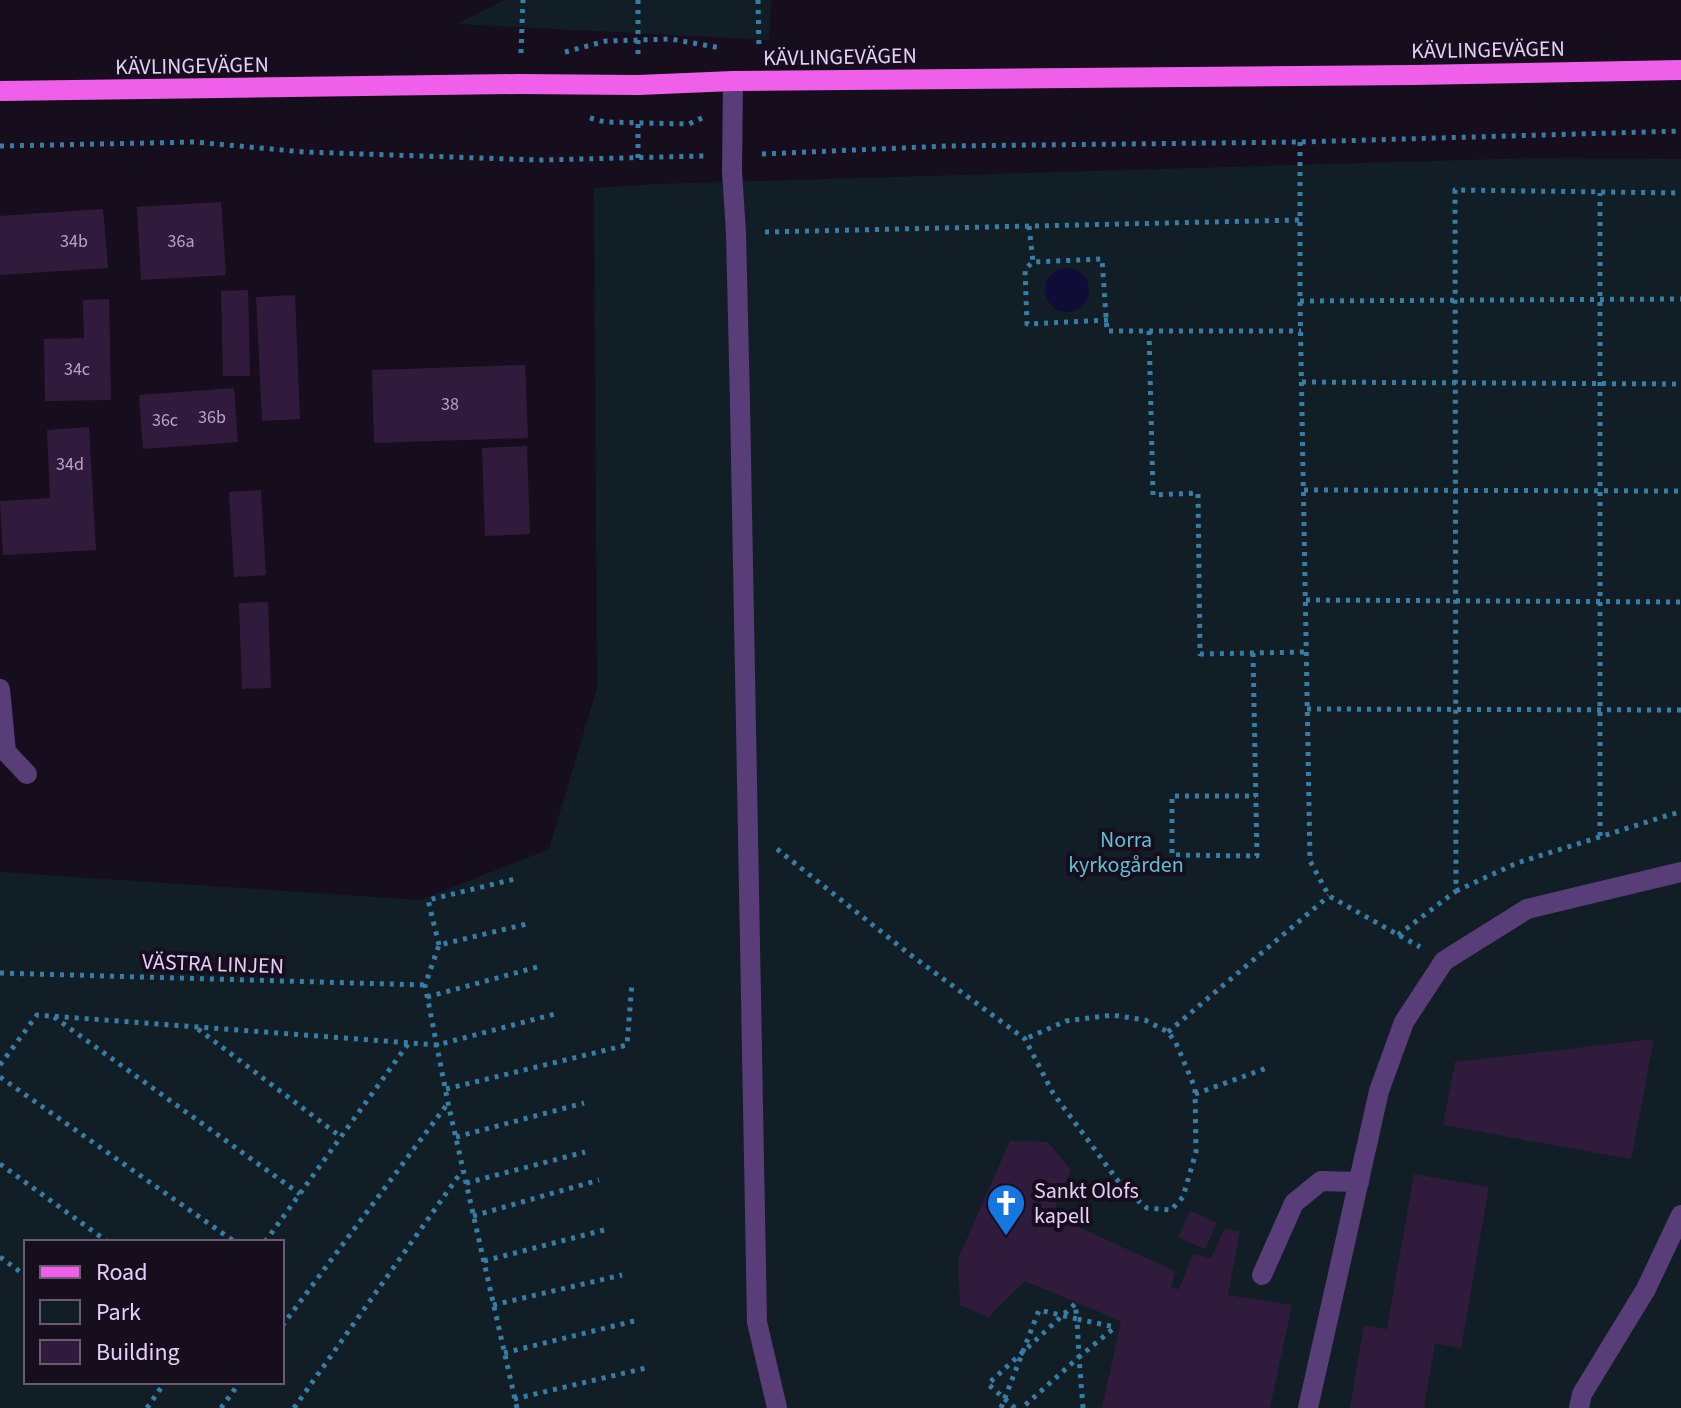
<svg xmlns="http://www.w3.org/2000/svg" width="1681" height="1408" font-family="'Source Sans 3',sans-serif">
  <rect width="100%" height="100%" fill="#170e1d"/>
  <!-- green -->
  <g fill="#111e26" fill-rule="evenodd">
    <path d="M 505,0 L 771,0 L 769,40 L 457,24 Z"/>
    <path d="M 1533,158 L 1681,159 L 1681,1408 L 0,1408 L 0,872 L 420,900 L 549,849 L 597,688 L 594,188 L 657,184 ZM 26,1242 L 282,1242 L 282,1382 L 26,1382 Z"/>
  </g>
  <!-- water -->
  <circle fill="#0f0d37" cx="1067" cy="290" r="22"/>
  <!-- building -->
  <g fill="#301b3c">
    <path d="M 221,202 L 226,275 L 141,280 L 137,207 Z"/>
    <path d="M 103,209 L 108,268 L 0,275 L 0,216 Z"/>
    <path d="M 248,290 L 250,376 L 223,376 L 221,291 Z"/>
    <path d="M 295,295 L 300,419 L 262,421 L 256,297 Z"/>
    <path d="M 109,299 L 111,400 L 45,401 L 44,339 L 84,338 L 83,300 Z"/>
    <path d="M 525,365 L 528,438 L 374,443 L 372,370 Z"/>
    <path d="M 234,388 L 238,442 L 143,449 L 139,395 Z"/>
    <path d="M 89,427 L 96,550 L 3,555 L 0,501 L 50,498 L 47,430 Z"/>
    <path d="M 527,446 L 530,534 L 485,536 L 482,448 Z"/>
    <path d="M 261,490 L 266,575 L 234,577 L 229,492 Z"/>
    <path d="M 268,602 L 271,688 L 242,689 L 239,603 Z"/>
    <path d="M 1654,1039 L 1631,1159 L 1443,1125 L 1455,1062 Z"/>
    <path d="M 1010,1141 L 1048,1142 L 1071,1170 L 1052,1215 L 1175,1271 L 1171,1288 L 1179,1289 L 1193,1254 L 1211,1258 L 1224,1229 L 1240,1231 L 1228,1295 L 1292,1305 L 1270,1408 L 1102,1408 L 1121,1321 L 1025,1281 L 988,1317 L 960,1305 L 958,1259 Z"/>
    <path d="M 1414,1174 L 1489,1187 L 1461,1348 L 1435,1343 L 1424,1408 L 1350,1408 L 1364,1325 L 1387,1329 Z"/>
    <path d="M 1190,1211 L 1217,1223 L 1205,1249 L 1178,1237 Z"/>
  </g>
  <g fill="none" stroke-linecap="round" stroke-linejoin="round">
    <!-- path -->
    <g stroke="#387da5" stroke-width="5" stroke-dasharray="4 6" stroke-linecap="butt">
      <path d="M 638,0 L 638,55"/>
      <path d="M 758,0 L 759,50"/>
      <path d="M 565,52 L 606,41 L 638,40 L 671,39 L 721,48"/>
      <path d="M 521,53 L 523,0"/>
      <path d="M 590,118 L 605,122 L 689,124 L 702,118"/>
      <path d="M 1300,142 L 1300,301 L 1310,861 L 1329,896 L 1420,947"/>
      <path d="M 0,146 L 195,142 L 304,152 L 539,160 L 704,156"/>
      <path d="M 762,154 L 947,146 L 1300,142 L 1681,131"/>
      <path d="M 638,158 L 638,121"/>
      <path d="M 1029,226 L 1033,262"/>
      <path d="M 765,232 L 1300,220"/>
      <path d="M 1300,301 L 1681,299"/>
      <path d="M 1108,320 L 1027,324 L 1025,269 L 1033,262 L 1102,259 L 1107,331 L 1301,331"/>
      <path d="M 1149,331 L 1153,495 L 1198,493 L 1200,654 L 1306,652"/>
      <path d="M 1302,382 L 1681,384"/>
      <path d="M 1304,490 L 1681,491"/>
      <path d="M 1306,600 L 1681,602"/>
      <path d="M 1253,653 L 1257,856 L 1172,855 L 1172,796 L 1256,796"/>
      <path d="M 1307,709 L 1681,710"/>
      <path d="M 1600,836 L 1600,193"/>
      <path d="M 777,849 L 908,953 L 1025,1039 L 1053,1093 L 1124,1189 L 1147,1208 L 1171,1210 L 1183,1197 L 1196,1152 L 1195,1088 L 1176,1043 L 1168,1032 L 1145,1020 L 1112,1015 L 1066,1021 L 1025,1039"/>
      <path d="M 1456,891 L 1517,863 L 1669,815 L 1681,812"/>
      <path d="M 1398,935 L 1456,891 L 1455,190 L 1681,193"/>
      <path d="M 439,945 L 428,900 L 519,878"/>
      <path d="M 0,973 L 425,985"/>
      <path d="M 427,997 L 541,966"/>
      <path d="M 54,1017 L 300,1194"/>
      <path d="M 198,1029 L 341,1137"/>
      <path d="M 1168,1032 L 1329,896"/>
      <path d="M 0,1065 L 37,1015 L 437,1045 L 555,1014"/>
      <path d="M 0,1077 L 235,1242"/>
      <path d="M 446,1089 L 627,1045 L 632,983"/>
      <path d="M 1195,1094 L 1267,1068"/>
      <path d="M 456,1137 L 584,1103"/>
      <path d="M 0,1164 L 108,1242"/>
      <path d="M 466,1183 L 585,1152"/>
      <path d="M 473,1216 L 599,1180"/>
      <path d="M 265,1242 L 408,1044"/>
      <path d="M 0,1257 L 26,1276"/>
      <path d="M 484,1261 L 608,1229"/>
      <path d="M 493,1305 L 622,1275"/>
      <path d="M 282,1326 L 448,1103"/>
      <path d="M 504,1353 L 634,1321"/>
      <path d="M 514,1399 L 646,1368"/>
      <path d="M 147,1408 L 165,1382"/>
      <path d="M 221,1408 L 240,1382"/>
      <path d="M 294,1408 L 462,1171"/>
      <path d="M 517,1408 L 448,1103 L 425,985 L 439,945 L 531,923"/>
      <path d="M 1001,1408 L 1039,1310 L 1077,1319 L 1079,1357 L 1022,1408"/>
      <path d="M 1015,1408 L 988,1384 L 1075,1304 L 1077,1319 L 1115,1327"/>
      <path d="M 1083,1408 L 1079,1357 L 1114,1328"/>
    </g>
    <!-- minor -->
    <g stroke="#583d78" stroke-width="20">
      <path d="M 733,81 L 732,171 L 736,233 L 740,403 L 757,1322 L 777,1408"/>
      <path d="M 0,689 L 6,752 L 27,774"/>
      <path d="M 1262,1275 L 1294,1203 L 1321,1181 L 1359,1182"/>
      <path d="M 1308,1408 L 1379,1091 L 1404,1022 L 1444,961 L 1527,909 L 1681,872"/>
      <path d="M 1579,1408 L 1582,1394 L 1646,1289 L 1681,1215"/>
    </g>
    <!-- major -->
    <path stroke="#f05fe9" stroke-width="20" d="M 0,91 L 518,84 L 638,85 L 733,81 L 1414,75 L 1681,70"/>
  </g>
  <!-- icons -->
  <defs>
    <g id="church-pin" transform="scale(2)"><path d="M0 17L-7.5 6A9.5 9.5 0 1 1 7.5 6Z" fill="#1576e0" stroke="#170e1d"/><path d="M-1.2-6h2.4v3.5h3.3v2.4h-3.3V6h-2.4V-.1h-3.3v-2.4h3.3Z" fill="#fff"/></g>
  </defs>
  <g fill-rule="evenodd">
    <use href="#church-pin" x="1006" y="1203"/>
  </g>
  <g text-anchor="middle" stroke-width="8" stroke-linejoin="round" paint-order="stroke">
    <!-- number labels -->
    <g font-size="18" fill="#b8a1ca">
      <text x="74" y="247">34b</text>
      <text x="181" y="247">36a</text>
      <text x="77" y="375">34c</text>
      <text x="450" y="410">38</text>
      <text x="212" y="423">36b</text>
      <text x="165" y="426">36c</text>
      <text x="70" y="470">34d</text>
    </g>
    <!-- street labels -->
    <g font-size="22" fill="#e6cefa" stroke="#170e1d">
      <text transform="translate(1488 49) rotate(-1)" y="8">KÄVLINGEVÄGEN</text>
      <text transform="translate(840 56) rotate(-1)" y="8">KÄVLINGEVÄGEN</text>
      <text transform="translate(192 65) rotate(-1)" y="8">KÄVLINGEVÄGEN</text>
      <text transform="translate(213 963) rotate(2)" y="8">VÄSTRA LINJEN</text>
    </g>
    <!-- park labels -->
    <g font-size="22" fill="#62bfd3" stroke="#170e1d">
      <text x="1126" y="847">Norra<tspan x="1126" dy="25">kyrkogården</tspan></text>
    </g>
    <!-- poi labels -->
    <g font-size="22" fill="#e6cefa" stroke="#170e1d" text-anchor="start">
      <text x="1034" y="1198">Sankt Olofs<tspan x="1034" dy="25">kapell</tspan></text>
    </g>
  </g>
  <!-- legend -->
  <rect x="24" y="1240" width="260" height="144" fill="#170e1d" stroke="#6a5b75" stroke-width="2"/>
  <rect x="40" y="1266" width="40" height="12" fill="#f05fe9" stroke="#6a5b75" stroke-width="2"/>
  <text x="96" y="1280" font-size="24" fill="#e6cefa">Road</text>
  <rect x="40" y="1300" width="40" height="24" fill="#111e26" stroke="#6a5b75" stroke-width="2"/>
  <text x="96" y="1320" font-size="24" fill="#e6cefa">Park</text>
  <rect x="40" y="1340" width="40" height="24" fill="#301b3c" stroke="#6a5b75" stroke-width="2"/>
  <text x="96" y="1360" font-size="24" fill="#e6cefa">Building</text>
</svg>
